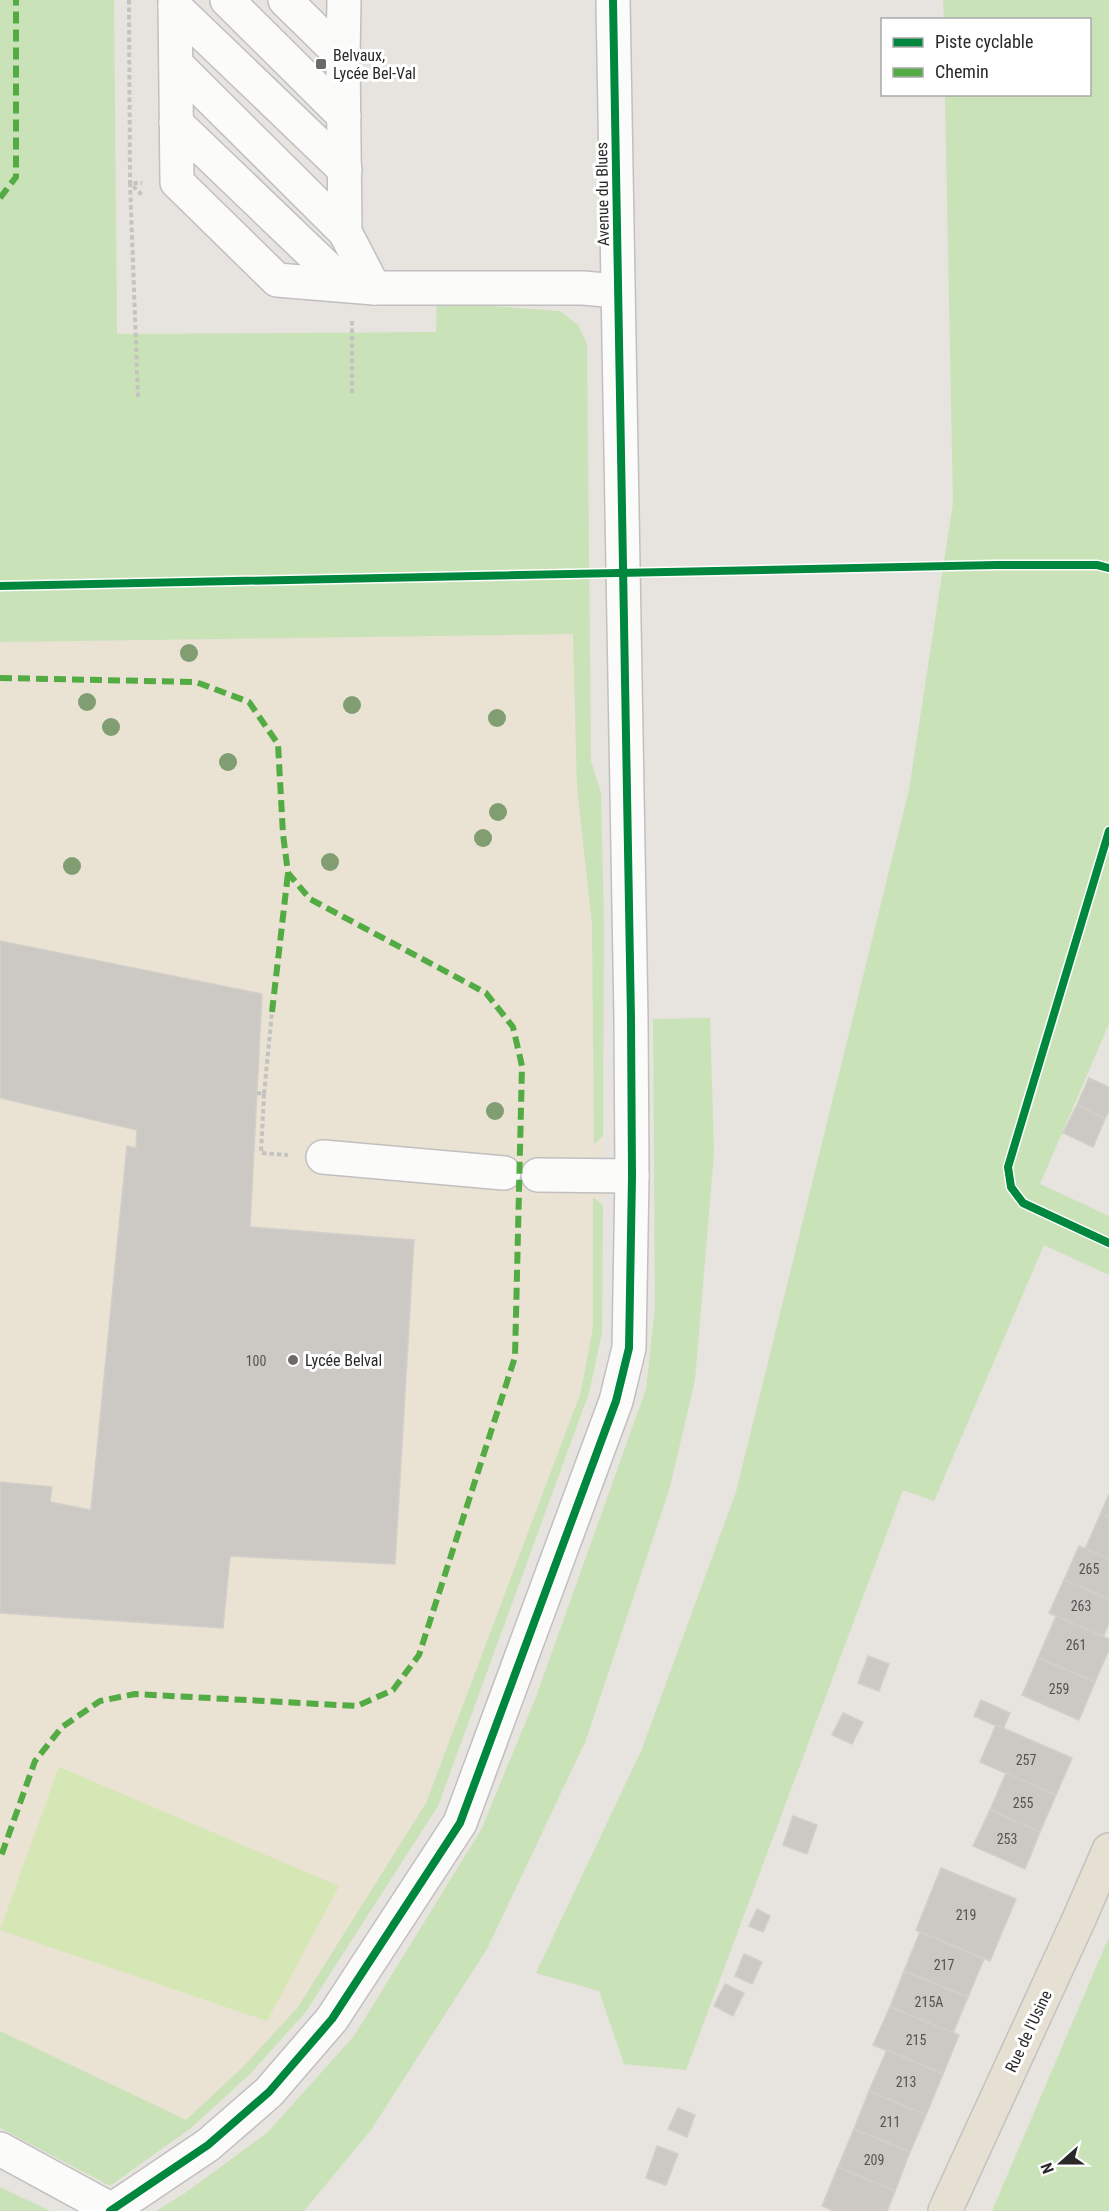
<svg xmlns="http://www.w3.org/2000/svg" width="1109" height="2211" font-family="'Roboto Condensed',sans-serif">
  <rect width="100%" height="100%" fill="#e7e3de"/>
  <!-- education -->
  <path fill="#eae2d2" d="M 573,634 L 577,786 L 592,925 L 594,1144 L 603,1136 L 603,1205 L 593,1198 L 593,1327 L 581,1392 L 426,1803 L 298,2007 L 243,2067 L 186,2120 L 0,2031 L 0,642 Z"/>
  <!-- green -->
  <g fill="#cae2b7">
    <path d="M 0,0 L 114,0 L 117,334 L 436,332 L 437,302 L 560,311 L 578,325 L 587,344 L 591,761 L 601,793 L 604,925 L 603,1136 L 594,1144 L 592,925 L 577,786 L 573,634 L 0,642 Z"/>
    <path d="M 943,0 L 1109,0 L 1109,1024 L 1040,1184 L 1109,1216 L 1109,1275 L 1044,1245 L 934,1501 L 903,1490 L 686,2070 L 624,2064 L 599,1991 L 536,1973 L 642,1749 L 736,1492 L 909,790 L 953,503 L 945,95 L 1090,94 L 1090,20 L 944,19 Z"/>
    <path d="M 710,1018 L 714,1153 L 695,1380 L 670,1487 L 586,1740 L 487,1949 L 371,2130 L 304,2211 L 156,2211 L 185,2193 L 267,2133 L 354,2036 L 481,1830 L 536,1697 L 646,1389 L 655,1307 L 653,1019 Z"/>
    <path d="M 593,1197 L 603,1205 L 602,1333 L 589,1393 L 438,1806 L 305,2013 L 250,2074 L 191,2128 L 110,2186 L 0,2128 L 0,2031 L 186,2120 L 243,2067 L 298,2007 L 426,1803 L 581,1392 L 593,1327 Z"/>
    <path d="M 1109,1937 L 1109,2211 L 992,2211 Z"/>
    <path d="M 0,2187 L 50,2211 L 0,2211 Z"/>
  </g>
  <!-- pitch -->
  <path fill="#d5e7b4" d="M 59,1767 L 339,1886 L 267,2021 L 0,1930 Z"/>
  <!-- building -->
  <g fill="#ccc9c5" stroke="#d2cfca" stroke-width="1.5">
    <path d="M 0,941 L 262,994 L 250,1227 L 414,1240 L 395,1564 L 230,1556 L 223,1628 L 0,1613 L 0,1482 L 52,1487 L 50,1502 L 91,1510 L 127,1146 L 136,1148 L 137,1130 L 0,1098 Z"/>
    <path d="M 1089,1078 L 1109,1087 L 1109,1111 L 1105,1119 L 1077,1105 Z"/>
    <path d="M 1077,1105 L 1105,1119 L 1093,1147 L 1063,1133 Z"/>
    <path d="M 1109,1494 L 1109,1517 L 1101,1513 Z"/>
    <path d="M 1101,1513 L 1109,1517 L 1109,1559 L 1085,1549 Z"/>
    <path d="M 1079,1546 L 1109,1559 L 1109,1599 L 1064,1580 Z"/>
    <path d="M 1064,1580 L 1109,1599 L 1109,1623 L 1103,1637 L 1049,1613 Z"/>
    <path d="M 1056,1616 L 1109,1639 L 1109,1650 L 1095,1682 L 1038,1658 Z"/>
    <path d="M 868,1656 L 889,1664 L 879,1691 L 858,1683 Z"/>
    <path d="M 1038,1658 L 1095,1682 L 1079,1720 L 1022,1695 Z"/>
    <path d="M 981,1700 L 1010,1713 L 1003,1729 L 974,1716 Z"/>
    <path d="M 843,1713 L 863,1722 L 852,1744 L 832,1735 Z"/>
    <path d="M 996,1725 L 1072,1758 L 1056,1795 L 980,1762 Z"/>
    <path d="M 1006,1773 L 1056,1795 L 1040,1832 L 990,1810 Z"/>
    <path d="M 990,1810 L 1040,1832 L 1025,1869 L 973,1846 Z"/>
    <path d="M 793,1816 L 817,1825 L 807,1854 L 783,1845 Z"/>
    <path d="M 941,1868 L 1016,1899 L 990,1961 L 916,1930 Z"/>
    <path d="M 757,1909 L 770,1916 L 763,1932 L 749,1926 Z"/>
    <path d="M 920,1932 L 984,1959 L 968,1997 L 904,1971 Z"/>
    <path d="M 744,1954 L 762,1962 L 752,1984 L 735,1976 Z"/>
    <path d="M 904,1971 L 968,1997 L 953,2033 L 890,2007 Z"/>
    <path d="M 725,1984 L 744,1993 L 733,2016 L 714,2006 Z"/>
    <path d="M 890,2007 L 959,2035 L 943,2074 L 873,2045 Z"/>
    <path d="M 887,2050 L 943,2074 L 926,2115 L 869,2091 Z"/>
    <path d="M 869,2091 L 926,2115 L 910,2152 L 854,2129 Z"/>
    <path d="M 678,2108 L 695,2115 L 687,2137 L 668,2129 Z"/>
    <path d="M 854,2129 L 910,2152 L 895,2191 L 838,2167 Z"/>
    <path d="M 657,2146 L 678,2154 L 666,2185 L 646,2178 Z"/>
    <path d="M 838,2167 L 895,2191 L 887,2211 L 834,2211 L 822,2206 Z"/>
  </g>
  <g fill="none" stroke-linecap="round" stroke-linejoin="round">
    <!-- minor casing -->
    <g stroke="#c1bfc0" stroke-width="36">
      <g id="minor">
        <path d="M 175,0 L 177,182 L 277,280 L 374,288 L 583,288 L 617,291"/>
        <path d="M 227,0 L 344,116"/>
        <path d="M 285,0 L 343,57 L 345,232 L 374,288"/>
        <path d="M 175,7 L 345,170"/>
        <path d="M 343,57 L 344,0"/>
        <path d="M 176,64 L 345,232"/>
        <path d="M 176,123 L 345,285"/>
        <path d="M 323,1157 L 504,1173"/>
        <path d="M 538,1175 L 632,1176"/>
        <path d="M 0,2149 L 112,2210"/>
        <path d="M 110,2211 L 208,2145 L 269,2092 L 332,2019 L 460,1823 L 616,1401 L 629,1348 L 632,1176 L 631,1019 L 613,0"/>
      </g>
    </g>
    <!-- major casing -->
    <g stroke="#c3c2c0" stroke-width="36">
      <path id="major" d="M 945,2211 L 1080,1917 L 1109,1850"/>
    </g>
    <!-- path -->
    <g stroke="#c4c3c2" stroke-width="4" stroke-dasharray="4.5 3" stroke-linecap="butt">
      <path d="M 129,0 L 130,183 L 143,196"/>
      <path d="M 352,393 L 352,321"/>
      <path d="M 138,397 L 130,183 L 142,183"/>
      <path d="M 996,565 L 1097,565 L 1109,568"/>
      <path d="M 0,586 L 453,577"/>
      <path d="M 1109,831 L 1008,1167 L 1011,1187 L 1023,1203 L 1109,1243"/>
      <path d="M 257,1093 L 264,1094 L 272,1012"/>
      <path d="M 264,1094 L 261,1153 L 288,1155"/>
    </g>
    <!-- minor -->
    <use href="#minor" stroke="#fbfbfa" stroke-width="33"/>
    <!-- major -->
    <use href="#major" stroke="#e6e0d2" stroke-width="33"/>
    <!-- path-bridge -->
    <path stroke="#c4c3c2" stroke-width="4" stroke-dasharray="4.5 3" stroke-linecap="butt" d="M 453,577 L 996,565"/>
    <!-- quiet -->
    <g stroke="#53ab44" stroke-width="6" stroke-dasharray="12 6" stroke-linecap="butt">
      <path d="M 0,198 L 16,177 L 16,0"/>
      <path d="M 0,678 L 196,682 L 249,702 L 278,744 L 283,834 L 288,873 L 310,899 L 486,993 L 513,1027 L 522,1066 L 515,1357 L 419,1655 L 393,1690 L 357,1706 L 135,1694 L 100,1701 L 62,1727 L 35,1761 L 0,1859"/>
      <path d="M 272,1012 L 288,873"/>
    </g>
    <!-- cycleway casing -->
    <g stroke="#fff" stroke-width="11">
      <g id="cycleway">
        <path d="M 0,586 L 996,565 L 1097,565 L 1109,568"/>
        <path d="M 1109,831 L 1008,1167 L 1011,1187 L 1023,1203 L 1109,1243"/>
        <path d="M 110,2211 L 208,2145 L 269,2092 L 332,2019 L 460,1823 L 616,1401 L 629,1348 L 632,1176 L 631,1019 L 613,0"/>
      </g>
    </g>
    <!-- cycleway -->
    <use href="#cycleway" stroke="#00873e" stroke-width="8"/>
  </g>
  <!-- trees -->
  <g fill="#809e72">
    <circle cx="189" cy="653" r="9"/>
    <circle cx="87" cy="702" r="9"/>
    <circle cx="352" cy="705" r="9"/>
    <circle cx="497" cy="718" r="9"/>
    <circle cx="111" cy="727" r="9"/>
    <circle cx="228" cy="762" r="9"/>
    <circle cx="498" cy="812" r="9"/>
    <circle cx="483" cy="838" r="9"/>
    <circle cx="330" cy="862" r="9"/>
    <circle cx="72" cy="866" r="9"/>
    <circle cx="495" cy="1111" r="9"/>
  </g>
  <!-- markers -->
  <g fill="#6c6a68" stroke="#fff" stroke-width="2">
    <rect x="315" y="58" width="12" height="12" rx="3"/>
    <circle cx="293" cy="1360" r="6"/>
  </g>
  <g text-anchor="middle" stroke-width="6" stroke-linejoin="round" paint-order="stroke">
    <!-- number labels -->
    <g font-size="14" fill="#545352">
      <text x="256" y="1366">100</text>
      <text x="1089" y="1574">265</text>
      <text x="1081" y="1611">263</text>
      <text x="1076" y="1650">261</text>
      <text x="1059" y="1694">259</text>
      <text x="1026" y="1765">257</text>
      <text x="1023" y="1808">255</text>
      <text x="1007" y="1844">253</text>
      <text x="966" y="1920">219</text>
      <text x="944" y="1970">217</text>
      <text x="929" y="2007">215A</text>
      <text x="916" y="2045">215</text>
      <text x="906" y="2087">213</text>
      <text x="890" y="2127">211</text>
      <text x="874" y="2165">209</text>
    </g>
    <!-- poi labels -->
    <g font-size="16" fill="#292929" stroke="#fff" text-anchor="start">
      <text x="333" y="61">Belvaux,<tspan x="333" dy="18">Lycée Bel-Val</tspan></text>
      <text x="305" y="1366">Lycée Belval</text>
    </g>
    <!-- street labels -->
    <g font-size="16" fill="#292929" stroke="#fff">
      <text transform="translate(602 194) rotate(-91)" y="6">Avenue du Blues</text>
      <text transform="translate(1028 2031) rotate(-65)" y="6">Rue de l'Usine</text>
    </g>
  </g>
  <!-- legend -->
  <rect x="881" y="18" width="210" height="78" fill="#ffffff" stroke="#a9a9a9" stroke-width="1.5"/>
  <rect x="893" y="38" width="30" height="9" fill="#00873e" stroke="#a9a9a9" stroke-width="1.5"/>
  <text x="935" y="48" font-size="18" fill="#292929">Piste cyclable</text>
  <rect x="893" y="68" width="30" height="9" fill="#53ab44" stroke="#a9a9a9" stroke-width="1.5"/>
  <text x="935" y="78" font-size="18" fill="#292929">Chemin</text>
  <!-- north arrow -->
  <g transform="translate(1061 2163) rotate(249)" stroke="#ffffff" stroke-width="4.5" paint-order="stroke">
  <path d="M0-4.5L10 22L0 15L-10 22Z" fill="#292929"/>
  <text y="-9" font-size="16" font-weight="bold" text-anchor="middle" fill="#292929">N</text>
  </g>
</svg>
